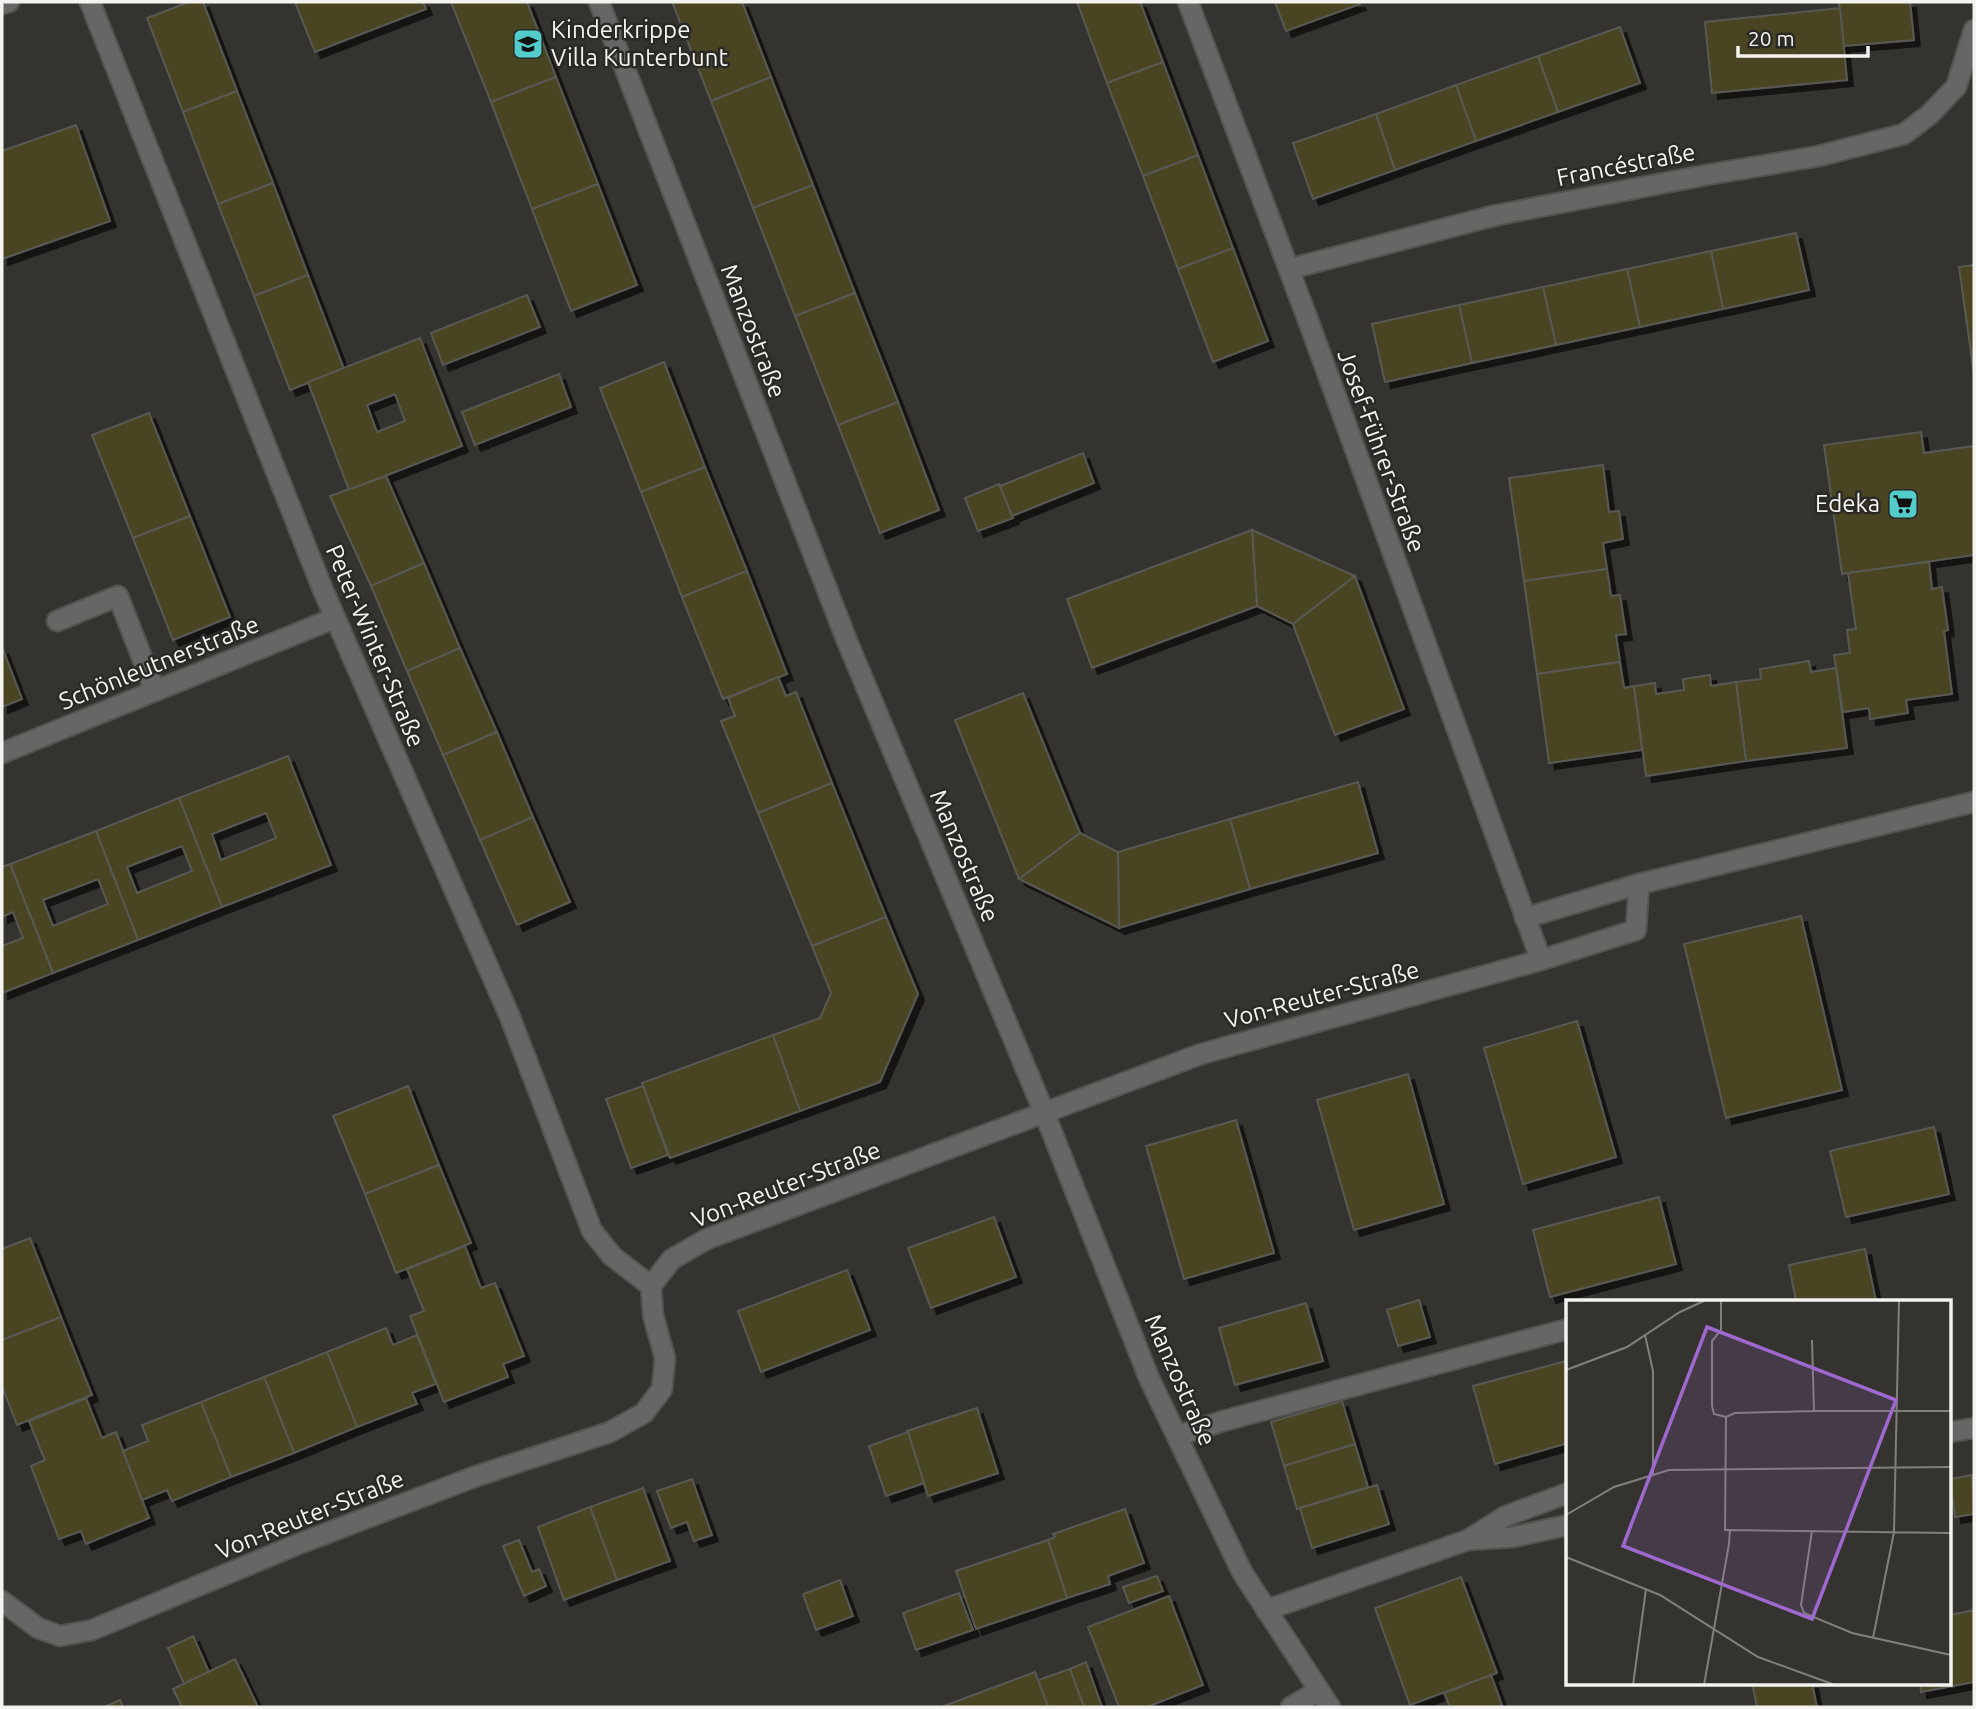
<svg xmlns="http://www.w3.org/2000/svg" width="1976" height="1709" font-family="Ubuntu,sans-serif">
  <defs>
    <filter id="shadow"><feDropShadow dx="6" dy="6" stdDeviation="0" flood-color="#0009"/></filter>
  </defs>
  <rect width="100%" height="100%" fill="#35332f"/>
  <!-- building -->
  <g fill="#484522" stroke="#595954" stroke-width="2" fill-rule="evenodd" filter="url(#shadow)">
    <path d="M 189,2 L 203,2 L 237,91 L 183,112 L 147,18 Z"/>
    <path d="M 295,2 L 423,2 L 426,9 L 315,52 Z"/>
    <path d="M 451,2 L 527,2 L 556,77 L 491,102 Z"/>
    <path d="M 672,2 L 742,2 L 771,77 L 711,101 Z"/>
    <path d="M 1077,2 L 1140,2 L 1163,62 L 1107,83 Z"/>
    <path d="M 1275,2 L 1359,2 L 1360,4 L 1286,31 Z"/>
    <path d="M 1839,2 L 1910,2 L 1914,40 L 1844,46 Z"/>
    <path d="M 1840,8 L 1847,80 L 1712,93 L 1705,22 Z"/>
    <path d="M 1620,27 L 1640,83 L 1558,112 L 1538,56 Z"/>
    <path d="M 1538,56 L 1558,112 L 1476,141 L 1456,85 Z"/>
    <path d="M 1163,62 L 1198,155 L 1143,176 L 1107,83 Z"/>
    <path d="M 556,77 L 598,184 L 532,209 L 491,102 Z"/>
    <path d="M 771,77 L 813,185 L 753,208 L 711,101 Z"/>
    <path d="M 1456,85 L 1476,141 L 1395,170 L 1376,114 Z"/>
    <path d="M 237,91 L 273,183 L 218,204 L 183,112 Z"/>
    <path d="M 1376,114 L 1395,170 L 1313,199 L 1293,143 Z"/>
    <path d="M 76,125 L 110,221 L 2,259 L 2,151 Z"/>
    <path d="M 1198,155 L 1233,248 L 1178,269 L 1143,176 Z"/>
    <path d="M 273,183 L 308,275 L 254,296 L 218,204 Z"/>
    <path d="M 598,184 L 637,285 L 571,311 L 532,209 Z"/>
    <path d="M 813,185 L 855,293 L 795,316 L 753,208 Z"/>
    <path d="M 1796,233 L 1809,290 L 1723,309 L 1711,251 Z"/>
    <path d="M 1233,248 L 1268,341 L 1213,362 L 1178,269 Z"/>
    <path d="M 1711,251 L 1723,309 L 1640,327 L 1627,269 Z"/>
    <path d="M 1974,265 L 1974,374 L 1959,267 Z"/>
    <path d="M 1627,269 L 1640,327 L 1556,345 L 1543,287 Z"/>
    <path d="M 308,275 L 344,369 L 290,390 L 254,296 Z"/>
    <path d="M 1543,287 L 1556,345 L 1472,363 L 1459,305 Z"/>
    <path d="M 855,293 L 898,402 L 838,425 L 795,316 Z"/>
    <path d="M 527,295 L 540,327 L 443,365 L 431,333 Z"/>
    <path d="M 1459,305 L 1472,363 L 1385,382 L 1372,324 Z"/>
    <path d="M 420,338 L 462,446 L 349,490 L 308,382 ZM 395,394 L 405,421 L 377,432 L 367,405 Z"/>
    <path d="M 664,362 L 705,467 L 641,492 L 600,388 Z"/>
    <path d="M 559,374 L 571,407 L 475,445 L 462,412 Z"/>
    <path d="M 898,402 L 939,510 L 880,533 L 838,425 Z"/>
    <path d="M 149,413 L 190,516 L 133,538 L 92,435 Z"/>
    <path d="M 1921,432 L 1924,453 L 1974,446 L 1974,555 L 1842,574 L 1824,445 Z"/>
    <path d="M 1083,453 L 1094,483 L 1012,516 L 1000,486 Z"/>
    <path d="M 1603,465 L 1609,512 L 1619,511 L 1623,539 L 1603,543 L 1607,569 L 1524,581 L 1509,478 Z"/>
    <path d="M 705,467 L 747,571 L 682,597 L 641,492 Z"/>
    <path d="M 386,476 L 424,563 L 371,586 L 330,496 Z"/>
    <path d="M 999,484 L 1013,518 L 978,531 L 965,498 Z"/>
    <path d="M 190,516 L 230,617 L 173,640 L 133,538 Z"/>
    <path d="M 1252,530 L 1355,576 L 1293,624 L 1257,606 Z"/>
    <path d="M 1252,530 L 1257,606 L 1092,668 L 1067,599 Z"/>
    <path d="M 1929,562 L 1932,589 L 1942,587 L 1948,630 L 1944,631 L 1952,694 L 1906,700 L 1908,713 L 1870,719 L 1869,708 L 1843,712 L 1834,655 L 1850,653 L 1847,630 L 1856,629 L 1848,573 Z"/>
    <path d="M 424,563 L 460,648 L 407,671 L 371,586 Z"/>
    <path d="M 1607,569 L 1611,596 L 1620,595 L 1626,634 L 1616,635 L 1620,662 L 1537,674 L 1524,581 Z"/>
    <path d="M 747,571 L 787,674 L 723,699 L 682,597 Z"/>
    <path d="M 1355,576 L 1404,709 L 1335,735 L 1293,624 Z"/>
    <path d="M 2,647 L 22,699 L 2,707 Z"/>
    <path d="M 460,648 L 497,732 L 443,755 L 407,671 Z"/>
    <path d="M 1809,661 L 1811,672 L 1836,668 L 1847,748 L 1746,761 L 1736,682 L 1761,679 L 1760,669 Z"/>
    <path d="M 1620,662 L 1624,688 L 1634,686 L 1642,750 L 1549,763 L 1537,674 Z"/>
    <path d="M 1710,675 L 1711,686 L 1736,682 L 1746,761 L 1646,776 L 1634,686 L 1655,683 L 1656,694 L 1684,690 L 1683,679 Z"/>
    <path d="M 778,677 L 786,696 L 796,692 L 832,783 L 758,813 L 721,721 L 735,716 L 728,698 Z"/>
    <path d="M 1023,693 L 1080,833 L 1019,879 L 955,720 Z"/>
    <path d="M 497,732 L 533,817 L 480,840 L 443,755 Z"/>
    <path d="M 288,756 L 331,865 L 222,907 L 179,798 ZM 266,813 L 276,838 L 221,860 L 212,834 Z"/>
    <path d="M 1358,782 L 1378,853 L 1250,889 L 1230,819 Z"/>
    <path d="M 832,783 L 886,917 L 812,946 L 758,813 Z"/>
    <path d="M 179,798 L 222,907 L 138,940 L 96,831 ZM 182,846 L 192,871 L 137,893 L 127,867 Z"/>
    <path d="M 533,817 L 570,902 L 517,925 L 480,840 Z"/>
    <path d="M 1230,819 L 1250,889 L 1119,928 L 1118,852 Z"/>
    <path d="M 96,831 L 138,940 L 53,973 L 10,864 ZM 98,879 L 108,904 L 53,926 L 43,900 Z"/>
    <path d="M 1080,833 L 1118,852 L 1119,928 L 1019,879 Z"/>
    <path d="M 10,864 L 53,973 L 2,993 L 2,946 L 23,938 L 13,912 L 2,917 L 2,867 Z"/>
    <path d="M 1801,916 L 1842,1090 L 1726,1118 L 1684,944 Z"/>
    <path d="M 886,917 L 918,994 L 880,1082 L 800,1111 L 773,1035 L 820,1018 L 831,993 L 812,946 Z"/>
    <path d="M 1577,1021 L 1616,1157 L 1523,1184 L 1484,1048 Z"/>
    <path d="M 773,1035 L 800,1111 L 670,1158 L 642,1083 Z"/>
    <path d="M 1408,1074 L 1444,1204 L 1354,1230 L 1317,1100 Z"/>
    <path d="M 408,1086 L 439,1165 L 365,1194 L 333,1116 Z"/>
    <path d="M 643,1086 L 668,1155 L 631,1168 L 606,1099 Z"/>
    <path d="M 1236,1120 L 1274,1253 L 1184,1279 L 1146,1146 Z"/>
    <path d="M 1934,1127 L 1949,1194 L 1846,1217 L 1830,1151 Z"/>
    <path d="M 439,1165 L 471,1243 L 396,1273 L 365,1194 Z"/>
    <path d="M 1659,1197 L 1676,1264 L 1550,1297 L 1533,1230 Z"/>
    <path d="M 994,1217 L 1016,1277 L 931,1308 L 908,1248 Z"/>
    <path d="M 30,1238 L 61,1317 L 2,1340 L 2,1249 Z"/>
    <path d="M 465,1246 L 481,1288 L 495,1283 L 524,1356 L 503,1364 L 508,1377 L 444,1402 L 410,1316 L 424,1311 L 407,1269 Z"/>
    <path d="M 1865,1249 L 1876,1301 L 1796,1301 L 1789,1265 Z"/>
    <path d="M 847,1270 L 870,1330 L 761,1372 L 738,1311 Z"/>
    <path d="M 1419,1300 L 1430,1337 L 1398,1346 L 1387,1310 Z"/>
    <path d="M 1306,1303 L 1323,1361 L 1235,1385 L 1219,1328 Z"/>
    <path d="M 61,1317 L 92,1395 L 17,1425 L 2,1386 L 2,1340 Z"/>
    <path d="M 386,1328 L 393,1345 L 417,1335 L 436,1384 L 412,1393 L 417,1404 L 357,1427 L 327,1352 Z"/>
    <path d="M 327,1352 L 357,1427 L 294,1453 L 264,1377 Z"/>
    <path d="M 1566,1361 L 1568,1368 L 1568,1443 L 1495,1464 L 1473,1386 Z"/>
    <path d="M 264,1377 L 294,1453 L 231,1477 L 201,1402 Z"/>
    <path d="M 86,1398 L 102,1438 L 116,1432 L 149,1518 L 86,1544 L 81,1531 L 59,1539 L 31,1466 L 45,1460 L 29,1421 Z"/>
    <path d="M 1342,1401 L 1355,1444 L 1284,1466 L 1271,1422 Z"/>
    <path d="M 201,1402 L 231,1477 L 172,1501 L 167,1490 L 142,1500 L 123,1451 L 148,1441 L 142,1425 Z"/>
    <path d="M 977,1408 L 998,1473 L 928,1496 L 907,1431 Z"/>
    <path d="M 908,1432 L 924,1483 L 886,1496 L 869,1446 Z"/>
    <path d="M 1355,1444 L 1368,1487 L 1297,1509 L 1284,1466 Z"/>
    <path d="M 1972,1475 L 1974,1514 L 1955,1517 L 1950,1479 Z"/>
    <path d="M 692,1479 L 712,1535 L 694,1541 L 687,1522 L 671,1528 L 657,1491 Z"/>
    <path d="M 1377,1485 L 1389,1524 L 1312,1548 L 1300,1508 Z"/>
    <path d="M 643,1488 L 670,1561 L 617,1580 L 590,1507 Z"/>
    <path d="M 590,1507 L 617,1580 L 564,1600 L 538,1527 Z"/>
    <path d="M 1125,1509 L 1144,1563 L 1108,1576 L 1110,1584 L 1067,1598 L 1048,1540 L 1055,1537 L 1053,1534 Z"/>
    <path d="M 519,1540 L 532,1572 L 539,1569 L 546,1586 L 524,1596 L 503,1546 Z"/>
    <path d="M 1048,1540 L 1067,1598 L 976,1629 L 956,1571 Z"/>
    <path d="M 1157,1576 L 1163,1591 L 1129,1603 L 1123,1587 Z"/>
    <path d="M 1461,1577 L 1497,1673 L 1410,1705 L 1375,1608 Z"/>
    <path d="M 840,1580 L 853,1616 L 816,1630 L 803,1594 Z"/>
    <path d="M 959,1593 L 973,1630 L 916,1650 L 903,1613 Z"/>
    <path d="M 1169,1596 L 1203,1685 L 1147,1707 L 1119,1707 L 1088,1627 Z"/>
    <path d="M 1974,1610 L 1974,1682 L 1921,1692 L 1920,1683 L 1950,1683 L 1950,1615 Z"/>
    <path d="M 193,1636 L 209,1672 L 184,1684 L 168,1648 Z"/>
    <path d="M 235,1659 L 258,1707 L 182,1707 L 173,1689 Z"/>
    <path d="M 1086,1662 L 1102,1707 L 1084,1707 L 1070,1669 Z"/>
    <path d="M 1070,1669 L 1084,1707 L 1048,1707 L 1038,1680 Z"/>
    <path d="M 1035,1672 L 1048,1707 L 944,1707 L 944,1706 Z"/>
    <path d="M 1491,1675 L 1502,1705 L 1495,1707 L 1450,1707 L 1444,1693 Z"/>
    <path d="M 1752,1683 L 1812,1683 L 1817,1707 L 1757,1707 Z"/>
    <path d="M 120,1700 L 123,1707 L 104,1707 Z"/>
  </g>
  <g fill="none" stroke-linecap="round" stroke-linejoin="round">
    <!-- service casing -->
    <g stroke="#54524e" stroke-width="23">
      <g id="service">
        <path d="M 57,621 L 118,596 L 155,691"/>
        <path d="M 1950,1432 L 1974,1428"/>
        <path d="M 1177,1436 L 1223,1421 L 1568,1329"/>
        <path d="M 1471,1538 L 1506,1516 L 1568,1493"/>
        <path d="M 1266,1610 L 1468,1540 L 1513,1537 L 1568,1525"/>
      </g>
    </g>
    <!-- minor casing -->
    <g stroke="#54524e" stroke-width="23">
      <g id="minor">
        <path d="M 90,2 L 323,590 L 510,1017 L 592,1231 L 612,1256 L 651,1286"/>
        <path d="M 2,4 L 9,2"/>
        <path d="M 1289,269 L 1497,215 L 1706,175 L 1819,156 L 1904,134 L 1929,115 L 1956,87 L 1974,30"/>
        <path d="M 2,753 L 335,618"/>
        <path d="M 1525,918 L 1639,884 L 1974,802"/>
        <path d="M 1541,960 L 1636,930 L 1639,884"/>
        <path d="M 2,1601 L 38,1628 L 60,1636 L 92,1630 L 301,1543 L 474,1477 L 610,1432 L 644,1413 L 662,1389 L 665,1358 L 653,1315 L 651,1286 L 672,1259 L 707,1239 L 1201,1054 L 1541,960 L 1308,320 L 1188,2"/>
        <path d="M 1291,1707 L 1318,1691"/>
      </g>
    </g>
    <!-- tertiary casing -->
    <g stroke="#54524e" stroke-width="23">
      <path id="tertiary" d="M 599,2 L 847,641 L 1044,1112 L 1149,1378 L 1242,1572 L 1330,1707"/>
    </g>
    <!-- service -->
    <use href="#service" stroke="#686664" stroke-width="19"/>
    <!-- minor -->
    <use href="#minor" stroke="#686664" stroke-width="19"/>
    <!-- tertiary -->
    <use href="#tertiary" stroke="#686664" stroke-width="19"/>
  </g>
  <!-- icons -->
  <defs>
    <g id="school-square" transform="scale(1.575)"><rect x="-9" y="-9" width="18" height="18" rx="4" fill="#53cdca" stroke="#2b2925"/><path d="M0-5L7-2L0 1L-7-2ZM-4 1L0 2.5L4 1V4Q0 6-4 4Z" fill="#111"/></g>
    <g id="supermarket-square" transform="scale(1.575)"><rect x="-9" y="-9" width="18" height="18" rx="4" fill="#53cdca" stroke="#2b2925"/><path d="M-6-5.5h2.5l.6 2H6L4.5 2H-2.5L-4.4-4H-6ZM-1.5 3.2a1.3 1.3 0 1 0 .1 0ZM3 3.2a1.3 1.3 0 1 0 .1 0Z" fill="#111"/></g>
  </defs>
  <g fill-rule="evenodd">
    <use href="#school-square" x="528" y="44"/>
    <use href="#supermarket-square" x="1903" y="504"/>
  </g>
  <g text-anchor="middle" stroke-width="5" stroke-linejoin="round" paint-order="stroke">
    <!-- poi labels -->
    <g font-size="24" fill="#f4f3f0" stroke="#2b2925" text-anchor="start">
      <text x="551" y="38">Kinderkrippe<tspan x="551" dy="28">Villa Kunterbunt</tspan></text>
      <text x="1880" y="512" text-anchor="end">Edeka</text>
    </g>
    <!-- street labels -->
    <g font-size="24" fill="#f4f3f0" stroke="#2b2925">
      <text transform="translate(1626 165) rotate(-11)" y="8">Francéstraße</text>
      <text transform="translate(753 331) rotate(69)" y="8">Manzostraße</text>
      <text transform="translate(1381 451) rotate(70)" y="8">Josef-Führer-Straße</text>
      <text transform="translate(375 646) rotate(67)" y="8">Peter-Winter-Straße</text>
      <text transform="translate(159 663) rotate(-22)" y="8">Schönleutnerstraße</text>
      <text transform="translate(964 856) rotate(67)" y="8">Manzostraße</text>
      <text transform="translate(1322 995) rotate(-15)" y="8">Von-Reuter-Straße</text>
      <text transform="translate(786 1185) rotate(-21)" y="8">Von-Reuter-Straße</text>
      <text transform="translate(1180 1380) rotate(66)" y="8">Manzostraße</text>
      <text transform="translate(310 1515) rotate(-22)" y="8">Von-Reuter-Straße</text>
    </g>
  </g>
  <!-- overview -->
  <g transform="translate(1566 1300)">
    <rect width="385" height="385" fill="#35332f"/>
    <path fill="none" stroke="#81807c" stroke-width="2" d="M 155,0 L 155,30 L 146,41 L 146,106 L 148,114 L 160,117M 79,35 L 87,71 L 87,174M 246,40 L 248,111M 0,70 L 61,47 L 114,12 L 140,0M 160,117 L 169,113 L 248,111 L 385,111M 0,215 L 48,187 L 103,170 L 385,167M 164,230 L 385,233M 246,231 L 235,305 L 238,313 L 286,333 L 385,355M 0,257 L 94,295 L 192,357 L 269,385M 307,338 L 328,232 L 333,0M 67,385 L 80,289M 138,385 L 163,244 L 164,230 L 159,230 L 160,117"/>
    <path fill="#9f68ce" fill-opacity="0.15" stroke="#9f68ce" stroke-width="3.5" d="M 141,27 L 330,100 L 246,319 L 57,246 Z"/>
    <rect width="385" height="385" fill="none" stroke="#f4f3f0" stroke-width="3.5"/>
  </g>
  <!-- border -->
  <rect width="1976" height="1709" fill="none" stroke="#f4f3f0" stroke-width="7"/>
  <!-- scale -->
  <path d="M1738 46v10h130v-10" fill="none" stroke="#f4f3f0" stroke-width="3.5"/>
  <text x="1748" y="46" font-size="21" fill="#f4f3f0" stroke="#2b2925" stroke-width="5" paint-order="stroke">20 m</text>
</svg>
